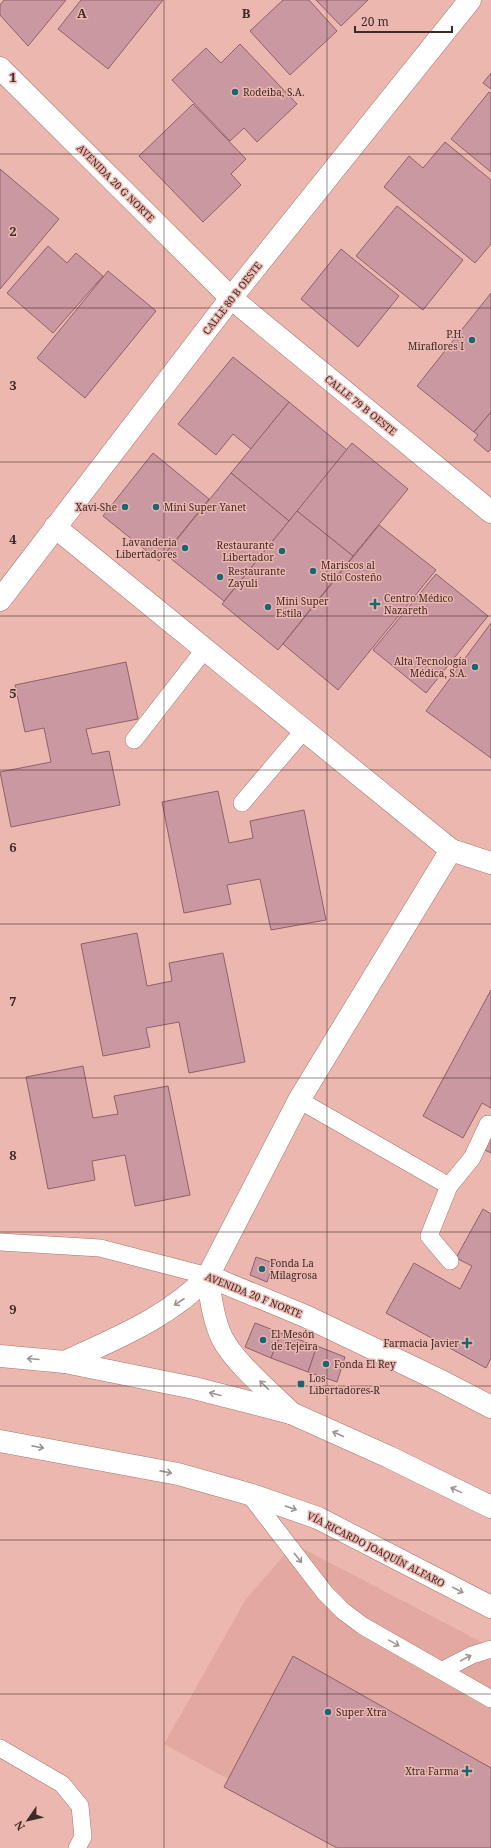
<svg xmlns="http://www.w3.org/2000/svg" width="491" height="1848" font-family="'Noto Serif',serif">
  <rect width="100%" height="100%" fill="#ebb7af"/>
  <!-- built -->
  <path fill="#e3a9a0" d="M 294,1544 L 491,1647 L 491,1848 L 337,1848 L 224,1787 L 228,1779 L 164,1744 L 246,1599 Z"/>
  <!-- building -->
  <g fill="#ca98a0" stroke="#8f6169">
    <path d="M 4,0 L 66,0 L 28,46 L 0,15 L 0,5 Z"/>
    <path d="M 81,0 L 163,0 L 108,69 L 58,29 Z"/>
    <path d="M 283,0 L 309,0 L 337,31 L 290,75 L 250,31 Z"/>
    <path d="M 316,0 L 368,0 L 341,26 Z"/>
    <path d="M 240,44 L 297,104 L 257,142 L 244,128 L 230,141 L 172,80 L 206,48 L 221,63 Z"/>
    <path d="M 491,73 L 491,89 L 483,83 Z"/>
    <path d="M 489,92 L 491,93 L 491,172 L 451,139 Z"/>
    <path d="M 193,104 L 246,159 L 231,174 L 241,185 L 203,222 L 139,156 Z"/>
    <path d="M 445,142 L 491,180 L 491,244 L 475,263 L 384,187 L 409,156 L 423,168 Z"/>
    <path d="M 0,169 L 59,219 L 0,289 Z"/>
    <path d="M 397,206 L 463,260 L 423,310 L 356,256 Z"/>
    <path d="M 48,246 L 67,263 L 76,253 L 103,276 L 53,333 L 7,293 Z"/>
    <path d="M 341,249 L 399,296 L 358,347 L 301,299 Z"/>
    <path d="M 108,271 L 156,311 L 85,398 L 37,358 Z"/>
    <path d="M 491,293 L 491,412 L 474,432 L 417,386 Z"/>
    <path d="M 233,357 L 289,402 L 251,449 L 233,434 L 216,455 L 178,424 Z"/>
    <path d="M 289,402 L 347,450 L 289,521 L 231,473 Z"/>
    <path d="M 491,412 L 491,449 L 488,452 L 474,440 L 478,435 L 474,432 Z"/>
    <path d="M 352,443 L 408,489 L 353,556 L 297,511 Z"/>
    <path d="M 153,453 L 209,499 L 159,561 L 103,516 Z"/>
    <path d="M 231,473 L 289,521 L 224,601 L 165,554 Z"/>
    <path d="M 297,511 L 353,556 L 278,650 L 222,604 Z"/>
    <path d="M 379,525 L 436,570 L 338,690 L 283,644 Z"/>
    <path d="M 436,574 L 488,616 L 426,693 L 373,650 Z"/>
    <path d="M 491,623 L 491,758 L 426,711 Z"/>
    <path d="M 126,662 L 138,719 L 86,729 L 92,754 L 109,751 L 120,805 L 11,827 L 0,772 L 51,762 L 44,728 L 25,732 L 15,685 Z"/>
    <path d="M 218,791 L 229,843 L 253,838 L 250,821 L 304,810 L 326,920 L 271,930 L 260,879 L 227,885 L 231,904 L 184,913 L 162,802 Z"/>
    <path d="M 137,933 L 147,986 L 172,981 L 169,963 L 223,953 L 245,1062 L 189,1073 L 179,1022 L 146,1028 L 150,1047 L 103,1056 L 81,944 Z"/>
    <path d="M 491,990 L 491,1108 L 482,1103 L 463,1138 L 423,1116 Z"/>
    <path d="M 83,1066 L 93,1118 L 118,1114 L 114,1096 L 168,1086 L 190,1195 L 135,1206 L 125,1155 L 92,1161 L 95,1180 L 48,1189 L 26,1077 Z"/>
    <path d="M 491,1134 L 491,1153 L 483,1149 Z"/>
    <path d="M 483,1209 L 491,1214 L 491,1358 L 486,1368 L 386,1313 L 414,1263 L 460,1289 L 472,1266 L 456,1258 Z"/>
    <path d="M 256,1257 L 274,1263 L 267,1282 L 250,1275 Z"/>
    <path d="M 255,1323 L 281,1333 L 271,1358 L 245,1347 Z"/>
    <path d="M 281,1333 L 317,1346 L 308,1372 L 271,1358 Z"/>
    <path d="M 317,1346 L 345,1357 L 337,1382 L 308,1372 Z"/>
    <path d="M 293,1656 L 491,1768 L 491,1848 L 337,1848 L 224,1787 Z"/>
  </g>
  <g fill="none" stroke-linecap="round" stroke-linejoin="round">
    <!-- lane casing -->
    <g stroke="#a6766f" stroke-width="18">
      <g id="lane">
        <path d="M 134,740 L 205,649"/>
        <path d="M 242,803 L 304,730"/>
        <path d="M 299,1100 L 449,1186 L 429,1236 L 450,1261"/>
        <path d="M 449,1186 L 472,1158 L 488,1124"/>
        <path d="M 0,1242 L 100,1248 L 208,1276"/>
        <path d="M 249,1494 L 325,1593 L 343,1611 L 363,1626 L 491,1699"/>
        <path d="M 443,1670 L 472,1655 L 491,1649"/>
        <path d="M 0,1748 L 62,1784 L 80,1806 L 83,1837 L 77,1848"/>
      </g>
    </g>
    <!-- street casing -->
    <g stroke="#a6766f" stroke-width="23">
      <g id="street">
        <path d="M 0,68 L 231,298 L 491,512"/>
        <path d="M 55,527 L 451,850 L 491,863"/>
        <path d="M 208,1276 L 305,1316 L 441,1381 L 491,1407"/>
        <path d="M 208,1276 C 210,1297 213,1319 222,1338 C 234,1362 271,1393 291,1413"/>
        <path d="M 65,1362 C 114,1339 170,1317 208,1276 L 299,1100 L 451,850"/>
      </g>
    </g>
    <!-- secondary casing -->
    <g stroke="#a6766f" stroke-width="23">
      <path id="secondary" d="M 0,600 L 231,298 L 470,0"/>
    </g>
    <!-- primary casing -->
    <g stroke="#a6766f" stroke-width="23">
      <g id="primary">
        <path d="M 0,1356 L 65,1362 L 194,1388 L 291,1413 L 389,1457 L 491,1507"/>
        <path d="M 0,1441 L 178,1474 L 249,1494 L 318,1518 L 491,1607"/>
      </g>
    </g>
    <!-- lane -->
    <use href="#lane" stroke="#fff" stroke-width="17"/>
    <!-- street -->
    <use href="#street" stroke="#fff" stroke-width="22"/>
    <!-- secondary -->
    <use href="#secondary" stroke="#fff" stroke-width="22"/>
    <!-- primary -->
    <use href="#primary" stroke="#fff" stroke-width="22"/>
  </g>
  <!-- one-way arrows -->
  <defs><path id="oneway-shaft" d="M-6 0H5M1.5-3L5.5 0L1.5 3" fill="none" stroke-width="1.6" stroke-linecap="round" stroke-linejoin="round"/></defs>
  <g stroke="#9e9493">
    <use href="#oneway-shaft" transform="translate(179 1302) rotate(147)"/>
    <use href="#oneway-shaft" transform="translate(33 1359) rotate(-175)"/>
    <use href="#oneway-shaft" transform="translate(264 1385) rotate(-135)"/>
    <use href="#oneway-shaft" transform="translate(215 1394) rotate(-166)"/>
    <use href="#oneway-shaft" transform="translate(338 1434) rotate(-156)"/>
    <use href="#oneway-shaft" transform="translate(38 1447) rotate(11)"/>
    <use href="#oneway-shaft" transform="translate(166 1472) rotate(11)"/>
    <use href="#oneway-shaft" transform="translate(456 1490) rotate(-154)"/>
    <use href="#oneway-shaft" transform="translate(291 1508) rotate(19)"/>
    <use href="#oneway-shaft" transform="translate(298 1558) rotate(52)"/>
    <use href="#oneway-shaft" transform="translate(458 1590) rotate(27)"/>
    <use href="#oneway-shaft" transform="translate(394 1643) rotate(29)"/>
    <use href="#oneway-shaft" transform="translate(466 1658) rotate(-28)"/>
  </g>
  <!-- grid -->
  <path fill="none" stroke="#3e2a27" stroke-width="1" stroke-opacity="0.55" d="M 164,0 L 164,1848M 327,0 L 327,1848M 0,154 L 491,154M 0,308 L 491,308M 0,462 L 491,462M 0,616 L 491,616M 0,770 L 491,770M 0,924 L 491,924M 0,1078 L 491,1078M 0,1232 L 491,1232M 0,1386 L 491,1386M 0,1540 L 491,1540M 0,1694 L 491,1694"/>
  <!-- markers -->
  <g fill="#1c6671" stroke="#ebb7af" stroke-width="1.5">
    <circle cx="235" cy="92" r="4"/>
    <circle cx="472" cy="340" r="4"/>
    <circle cx="125" cy="507" r="4"/>
    <circle cx="156" cy="507" r="4"/>
    <circle cx="185" cy="548" r="4"/>
    <circle cx="282" cy="551" r="4"/>
    <circle cx="313" cy="571" r="4"/>
    <circle cx="220" cy="577" r="4"/>
    <path d="M373 598h4v4h4v4h-4v4h-4v-4h-4v-4h4z"/>
    <circle cx="268" cy="607" r="4"/>
    <circle cx="475" cy="667" r="4"/>
    <circle cx="262" cy="1269" r="4"/>
    <circle cx="263" cy="1340" r="4"/>
    <path d="M465 1337h4v4h4v4h-4v4h-4v-4h-4v-4h4z"/>
    <circle cx="326" cy="1364" r="4"/>
    <rect x="297" y="1380" width="8" height="8" rx="2"/>
    <circle cx="328" cy="1712" r="4"/>
    <path d="M465 1765h4v4h4v4h-4v4h-4v-4h-4v-4h4z"/>
  </g>
  <g text-anchor="middle" stroke-width="3" stroke-linejoin="round" paint-order="stroke">
    <!-- poi labels -->
    <g font-size="10" fill="#3e2a27" stroke="#ebb7af" text-anchor="start">
      <text x="243" y="96">Rodeiba, S.A.</text>
      <text x="464" y="338" text-anchor="end">P.H.<tspan x="464" dy="12">Miraflores I</tspan></text>
      <text x="117" y="511" text-anchor="end">Xavi-She</text>
      <text x="164" y="511">Mini Super Yanet</text>
      <text x="177" y="546" text-anchor="end">Lavanderia<tspan x="177" dy="12">Libertadores</tspan></text>
      <text x="274" y="549" text-anchor="end">Restaurante<tspan x="274" dy="12">Libertador</tspan></text>
      <text x="321" y="569">Mariscos al<tspan x="321" dy="12">Stilo Costeño</tspan></text>
      <text x="228" y="575">Restaurante<tspan x="228" dy="12">Zayuli</tspan></text>
      <text x="384" y="602">Centro Médico<tspan x="384" dy="12">Nazareth</tspan></text>
      <text x="276" y="605">Mini Super<tspan x="276" dy="12">Estila</tspan></text>
      <text x="467" y="665" text-anchor="end">Alta Tecnología<tspan x="467" dy="12">Médica, S.A.</tspan></text>
      <text x="270" y="1267">Fonda La<tspan x="270" dy="12">Milagrosa</tspan></text>
      <text x="271" y="1338">El Mesón<tspan x="271" dy="12">de Tejeira</tspan></text>
      <text x="459" y="1347" text-anchor="end">Farmacia Javier</text>
      <text x="334" y="1368">Fonda El Rey</text>
      <text x="309" y="1382">Los<tspan x="309" dy="12">Libertadores-R</tspan></text>
      <text x="336" y="1716">Super Xtra</text>
      <text x="459" y="1775" text-anchor="end">Xtra Farma</text>
    </g>
    <!-- street labels -->
    <g font-size="10" fill="#3e2a27" stroke="#ebb7af">
      <text transform="translate(116 183) rotate(45)" y="4">AVENIDA 20 G NORTE</text>
      <text transform="translate(232 298) rotate(-52)" y="4">CALLE 80 B OESTE</text>
      <text transform="translate(361 405) rotate(39)" y="4">CALLE 79 B OESTE</text>
      <text transform="translate(254 1295) rotate(22)" y="4">AVENIDA 20 F NORTE</text>
      <text transform="translate(376 1549) rotate(27)" y="4">VÍA RICARDO JOAQUÍN ALFARO</text>
    </g>
  </g>
  <g font-size="13" text-anchor="middle" font-weight="bold" fill="#3e2a27" stroke="#ebb7af" stroke-width="3" stroke-linejoin="round" paint-order="stroke">
    <text x="82" y="18">A</text>
    <text x="246" y="18">B</text>
    <text x="13" y="82">1</text>
    <text x="13" y="236">2</text>
    <text x="13" y="390">3</text>
    <text x="13" y="544">4</text>
    <text x="13" y="698">5</text>
    <text x="13" y="852">6</text>
    <text x="13" y="1006">7</text>
    <text x="13" y="1160">8</text>
    <text x="13" y="1314">9</text>
  </g>
  <!-- north arrow -->
  <g transform="translate(28 1820) rotate(236)" stroke="#ebb7af" stroke-width="3" paint-order="stroke">
  <path d="M0-3L7 15L0 10L-7 15Z" fill="#3e2a27"/>
  <text y="-6" font-size="11" font-weight="bold" text-anchor="middle" fill="#3e2a27">N</text>
  </g>
  <!-- scale -->
  <path d="M355 26v6h97v-6" fill="none" stroke="#3e2a27" stroke-width="2"/>
  <text x="361" y="26" font-size="12" fill="#3e2a27" stroke="#ebb7af" stroke-width="3" paint-order="stroke">20 m</text>
</svg>
